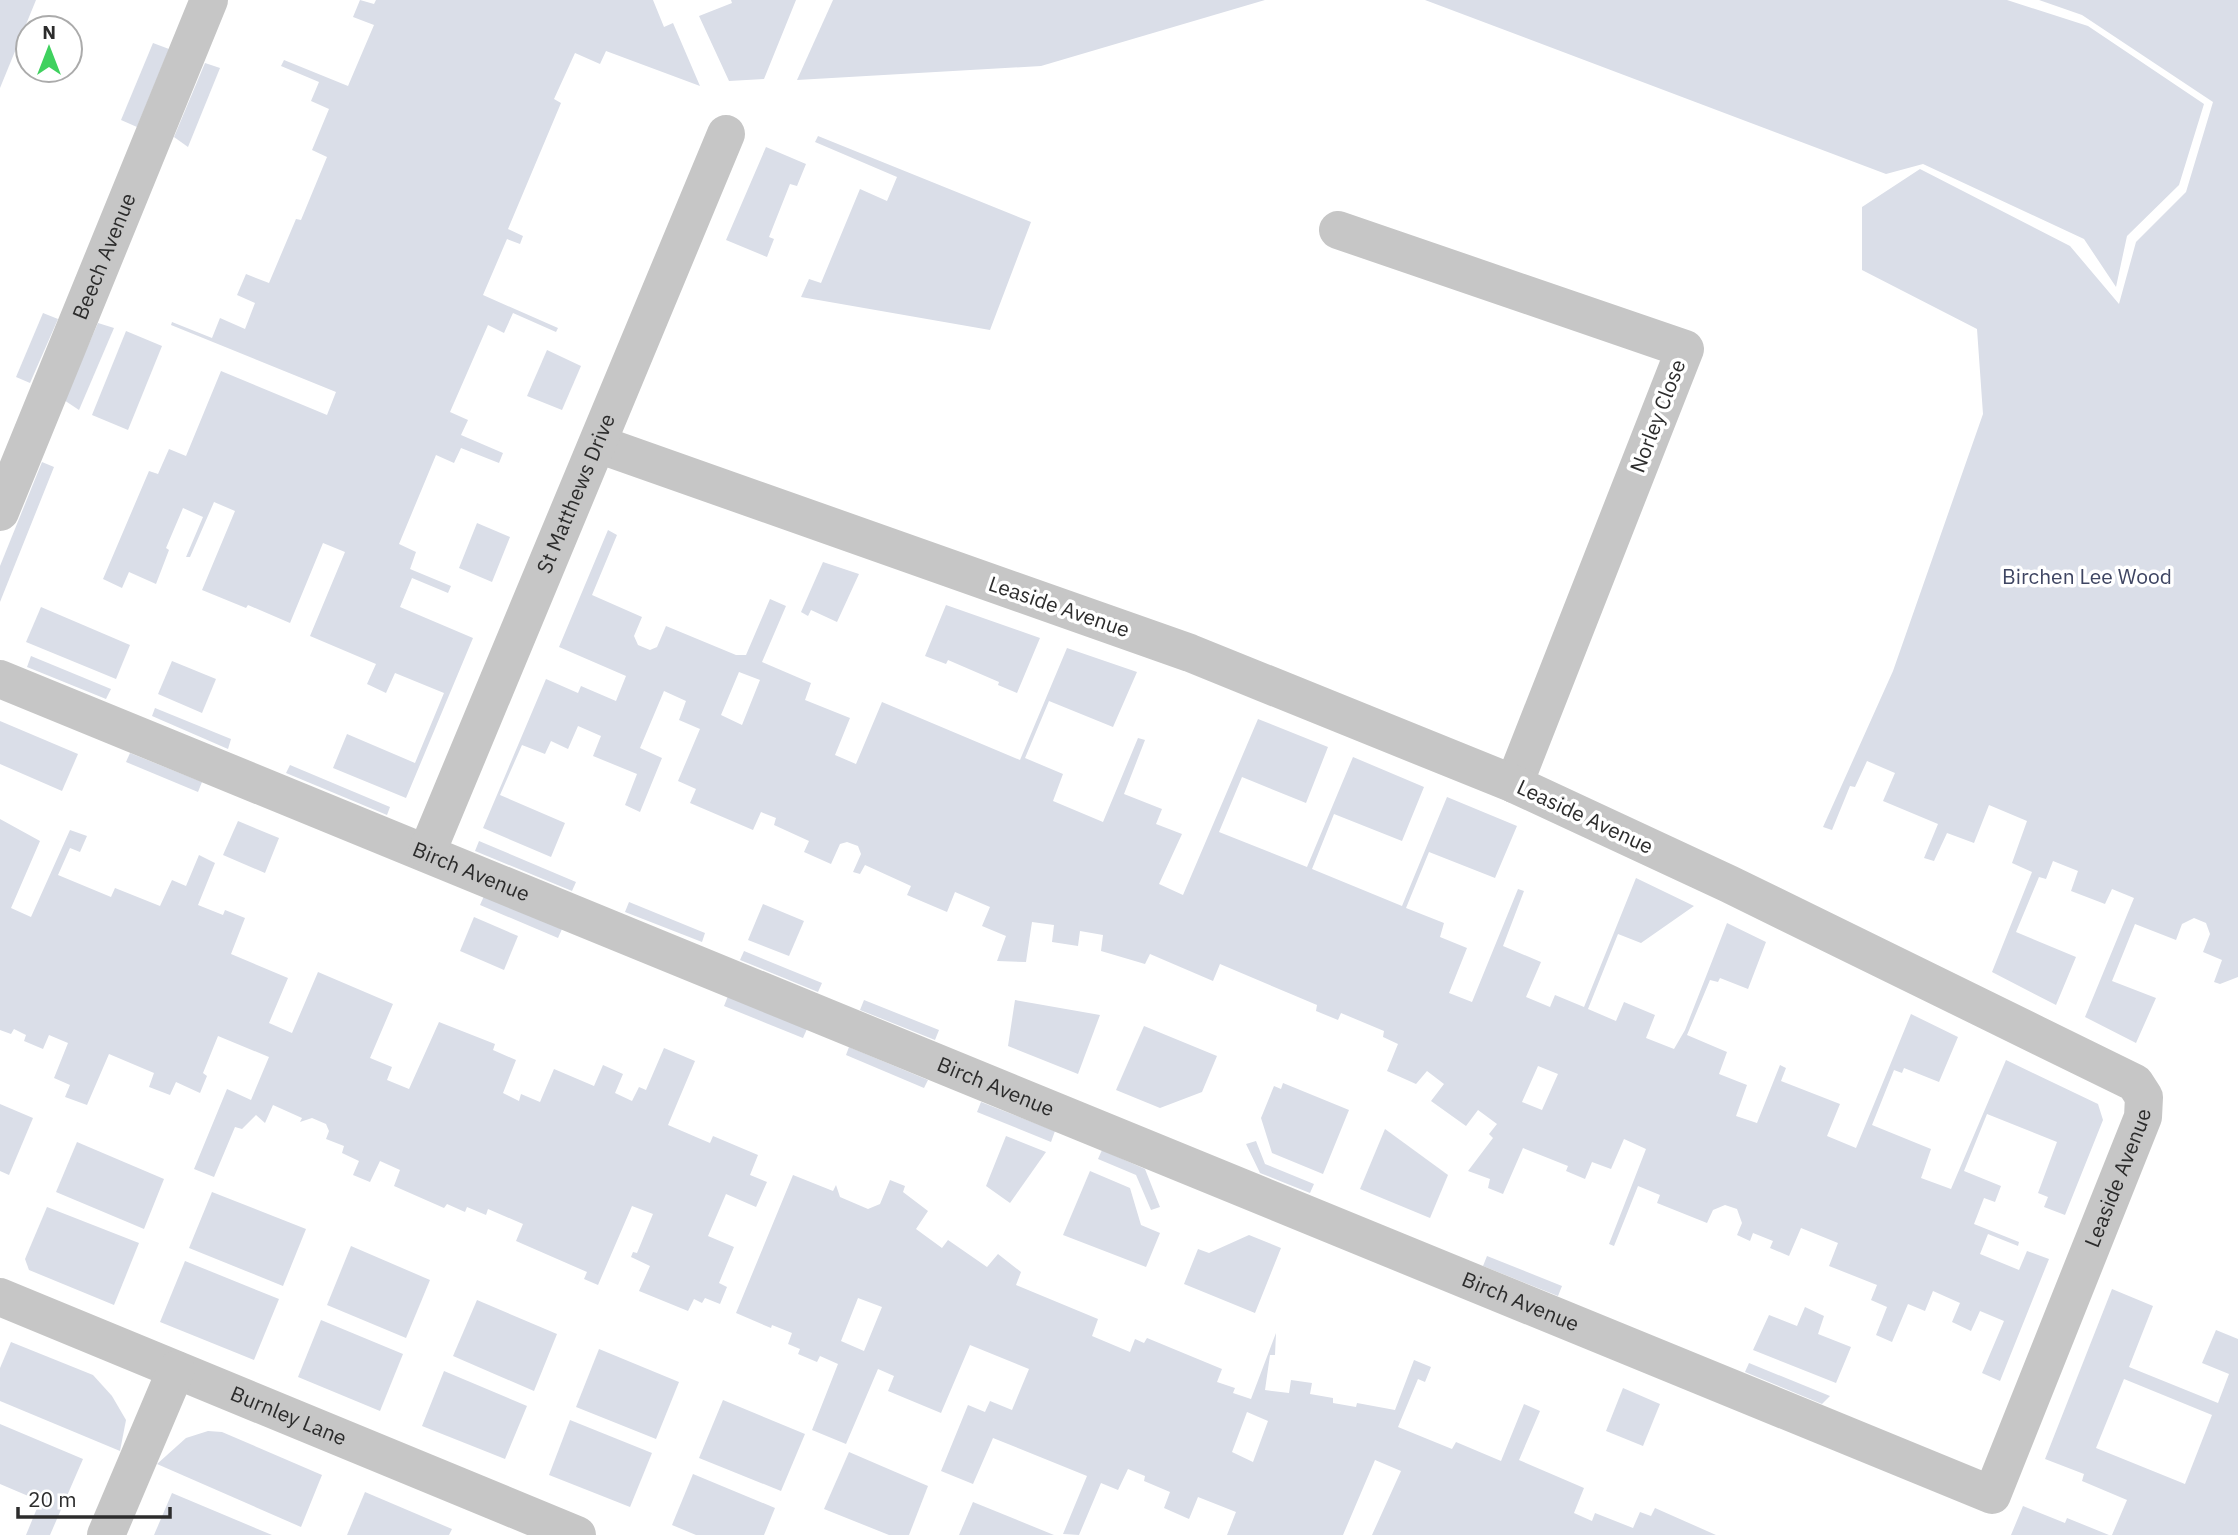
<svg xmlns="http://www.w3.org/2000/svg" width="2238" height="1535" font-family="'IBM Plex Sans',sans-serif">
  <rect width="100%" height="100%" fill="#fff"/>
  <!-- green -->
  <g fill="#dadee8" fill-rule="evenodd">
    <path d="M 0,0 L 36,0 L 0,88 Z"/>
    <path d="M 360,0 L 374,4 L 376,0 L 653,0 L 664,27 L 673,23 L 700,86 L 606,51 L 600,64 L 575,53 L 554,99 L 561,103 L 508,229 L 523,236 L 520,244 L 507,239 L 483,295 L 558,328 L 556,332 L 513,313 L 504,333 L 488,325 L 450,412 L 468,420 L 461,435 L 503,453 L 499,463 L 461,448 L 454,463 L 436,455 L 399,544 L 416,552 L 410,569 L 451,586 L 448,593 L 412,578 L 400,607 L 473,638 L 406,798 L 333,768 L 347,734 L 415,763 L 444,693 L 395,673 L 386,693 L 367,684 L 376,664 L 310,636 L 345,552 L 323,543 L 290,623 L 248,605 L 246,608 L 202,590 L 235,511 L 214,502 L 190,557 L 186,557 L 203,517 L 183,508 L 166,548 L 169,550 L 156,584 L 129,572 L 122,588 L 103,579 L 149,471 L 158,474 L 169,449 L 186,456 L 221,371 L 327,415 L 336,392 L 171,325 L 172,322 L 212,338 L 220,318 L 245,329 L 255,303 L 237,295 L 246,274 L 269,283 L 296,219 L 301,220 L 327,157 L 312,150 L 329,109 L 311,101 L 319,82 L 281,66 L 284,60 L 348,86 L 374,25 L 353,17 Z"/>
    <path d="M 731,0 L 796,0 L 764,79 L 729,81 L 699,16 L 732,3 Z"/>
    <path d="M 833,0 L 1265,0 L 1041,66 L 797,80 Z"/>
    <path d="M 1425,0 L 2007,0 L 2088,26 L 2204,104 L 2179,185 L 2127,236 L 2116,287 L 2084,239 L 1923,164 L 1886,174 Z"/>
    <path d="M 2039,0 L 2238,0 L 2238,977 L 2220,984 L 2214,982 L 2222,960 L 2203,952 L 2210,934 L 2206,923 L 2194,918 L 2182,924 L 2176,940 L 2135,924 L 2112,981 L 2156,998 L 2136,1043 L 2085,1017 L 2134,898 L 2112,889 L 2105,904 L 2071,891 L 2078,871 L 2053,861 L 2046,879 L 2039,877 L 2016,932 L 2076,957 L 2056,1005 L 1992,972 L 2032,872 L 2012,863 L 2027,821 L 1989,805 L 1974,843 L 1947,833 L 1934,861 L 1924,858 L 1938,824 L 1883,801 L 1895,773 L 1867,761 L 1855,787 L 1850,786 L 1832,830 L 1823,827 L 1893,671 L 1983,414 L 1977,329 L 1862,270 L 1862,207 L 1920,169 L 2070,246 L 2119,304 L 2136,242 L 2186,192 L 2213,102 L 2082,15 Z"/>
    <path d="M 153,43 L 169,49 L 137,127 L 121,120 Z"/>
    <path d="M 205,63 L 220,68 L 188,147 L 174,137 Z"/>
    <path d="M 818,136 L 1031,222 L 990,330 L 801,297 L 809,279 L 821,283 L 860,189 L 887,201 L 897,177 L 815,142 Z"/>
    <path d="M 766,147 L 806,164 L 797,186 L 790,184 L 769,237 L 774,239 L 767,257 L 726,240 Z"/>
    <path d="M 43,313 L 58,319 L 30,383 L 16,377 Z"/>
    <path d="M 98,323 L 114,328 L 79,410 L 64,400 Z"/>
    <path d="M 126,331 L 162,346 L 128,430 L 92,415 Z"/>
    <path d="M 547,350 L 581,366 L 562,410 L 527,396 Z"/>
    <path d="M 42,462 L 54,467 L 0,602 L 0,566 Z"/>
    <path d="M 477,523 L 510,537 L 492,582 L 459,568 Z"/>
    <path d="M 608,530 L 617,535 L 592,595 L 642,617 L 634,636 L 638,645 L 650,650 L 657,647 L 666,626 L 736,655 L 746,655 L 770,599 L 786,606 L 762,662 L 811,683 L 805,700 L 850,718 L 835,755 L 856,764 L 882,702 L 1020,760 L 1067,648 L 1137,672 L 1113,727 L 1049,701 L 1025,758 L 1063,774 L 1053,801 L 1103,822 L 1138,738 L 1145,740 L 1124,794 L 1162,809 L 1156,824 L 1182,834 L 1159,884 L 1183,895 L 1258,719 L 1328,747 L 1306,803 L 1242,777 L 1219,832 L 1307,867 L 1353,757 L 1424,787 L 1402,841 L 1334,814 L 1312,869 L 1402,906 L 1447,797 L 1517,826 L 1495,878 L 1429,852 L 1406,908 L 1444,923 L 1440,937 L 1467,948 L 1449,993 L 1472,1002 L 1518,889 L 1524,891 L 1503,946 L 1541,962 L 1526,997 L 1550,1007 L 1555,995 L 1584,1007 L 1636,878 L 1694,906 L 1641,943 L 1618,934 L 1588,1009 L 1616,1021 L 1624,1002 L 1655,1015 L 1646,1038 L 1674,1049 L 1685,1030 L 1727,923 L 1766,942 L 1748,989 L 1720,978 L 1718,982 L 1710,980 L 1687,1035 L 1727,1052 L 1719,1074 L 1747,1085 L 1736,1116 L 1757,1123 L 1780,1065 L 1786,1068 L 1781,1081 L 1840,1104 L 1827,1136 L 1856,1148 L 1911,1014 L 1958,1037 L 1939,1082 L 1904,1068 L 1902,1073 L 1894,1070 L 1872,1125 L 1931,1149 L 1921,1178 L 1951,1189 L 2006,1060 L 2098,1104 L 2103,1120 L 2065,1215 L 2044,1207 L 2048,1197 L 2038,1193 L 2057,1142 L 1987,1114 L 1964,1171 L 2001,1186 L 1995,1202 L 1984,1198 L 1974,1224 L 2019,1242 L 2018,1246 L 1988,1234 L 1980,1254 L 2019,1270 L 2027,1251 L 2049,1259 L 2000,1381 L 1982,1373 L 2004,1321 L 1980,1311 L 1971,1331 L 1952,1322 L 1960,1303 L 1933,1291 L 1925,1311 L 1908,1304 L 1892,1342 L 1876,1335 L 1887,1307 L 1871,1300 L 1877,1285 L 1829,1266 L 1838,1243 L 1801,1228 L 1789,1256 L 1770,1248 L 1773,1241 L 1753,1233 L 1750,1241 L 1737,1235 L 1742,1223 L 1737,1209 L 1725,1205 L 1713,1210 L 1707,1223 L 1657,1203 L 1660,1195 L 1638,1186 L 1614,1246 L 1609,1244 L 1646,1149 L 1624,1139 L 1611,1169 L 1592,1162 L 1585,1179 L 1566,1171 L 1568,1166 L 1523,1148 L 1503,1194 L 1488,1188 L 1490,1179 L 1468,1171 L 1493,1138 L 1489,1134 L 1497,1124 L 1478,1110 L 1466,1126 L 1431,1101 L 1444,1084 L 1427,1071 L 1416,1084 L 1387,1071 L 1398,1044 L 1383,1037 L 1384,1031 L 1341,1013 L 1338,1020 L 1316,1011 L 1317,1005 L 1220,964 L 1213,981 L 1150,954 L 1145,964 L 1101,951 L 1103,935 L 1080,931 L 1078,946 L 1052,942 L 1054,925 L 1032,922 L 1026,962 L 997,961 L 1006,936 L 982,926 L 990,907 L 955,892 L 947,912 L 907,895 L 911,886 L 865,865 L 860,874 L 853,872 L 861,854 L 858,846 L 847,842 L 840,844 L 831,864 L 804,852 L 809,841 L 774,825 L 776,818 L 761,812 L 753,830 L 690,803 L 696,789 L 678,781 L 700,729 L 679,720 L 686,701 L 664,691 L 640,748 L 662,758 L 640,812 L 625,805 L 637,774 L 593,756 L 601,736 L 578,726 L 568,749 L 551,741 L 545,754 L 522,745 L 500,795 L 565,823 L 551,857 L 483,828 L 546,679 L 578,693 L 581,686 L 616,701 L 626,676 L 559,647 ZM 739,672 L 760,680 L 742,725 L 721,715 ZM 1538,1066 L 1558,1074 L 1542,1110 L 1522,1102 Z"/>
    <path d="M 823,562 L 859,574 L 837,622 L 811,610 L 808,616 L 801,612 Z"/>
    <path d="M 946,605 L 1040,638 L 1017,693 L 998,685 L 999,682 L 948,660 L 946,664 L 925,656 Z"/>
    <path d="M 41,607 L 130,645 L 116,679 L 26,642 Z"/>
    <path d="M 31,656 L 111,689 L 106,699 L 27,667 Z"/>
    <path d="M 172,661 L 216,679 L 202,713 L 158,694 Z"/>
    <path d="M 155,708 L 231,739 L 228,749 L 152,716 Z"/>
    <path d="M 0,721 L 78,754 L 62,791 L 0,764 Z"/>
    <path d="M 130,753 L 202,782 L 198,792 L 126,762 Z"/>
    <path d="M 290,765 L 390,807 L 387,815 L 286,773 Z"/>
    <path d="M 0,819 L 40,841 L 11,908 L 31,917 L 70,830 L 87,836 L 80,852 L 70,848 L 58,875 L 111,897 L 115,888 L 160,906 L 172,880 L 186,886 L 199,855 L 215,863 L 198,905 L 223,915 L 225,910 L 245,918 L 231,954 L 288,978 L 269,1023 L 292,1033 L 318,972 L 393,1004 L 370,1058 L 392,1067 L 387,1080 L 409,1089 L 439,1022 L 495,1044 L 493,1050 L 516,1060 L 503,1093 L 519,1101 L 521,1094 L 540,1102 L 554,1069 L 594,1086 L 603,1065 L 623,1074 L 615,1093 L 632,1101 L 639,1087 L 646,1090 L 664,1048 L 695,1061 L 668,1125 L 710,1143 L 713,1136 L 758,1155 L 750,1175 L 767,1182 L 756,1207 L 726,1194 L 708,1236 L 734,1247 L 719,1283 L 727,1287 L 720,1304 L 705,1298 L 702,1303 L 694,1299 L 688,1311 L 639,1291 L 650,1266 L 631,1257 L 633,1252 L 637,1253 L 653,1214 L 632,1206 L 598,1285 L 584,1279 L 587,1272 L 516,1241 L 523,1224 L 488,1209 L 486,1215 L 467,1207 L 465,1212 L 447,1204 L 444,1208 L 394,1186 L 400,1170 L 380,1161 L 370,1182 L 353,1175 L 359,1161 L 342,1153 L 344,1146 L 326,1139 L 329,1131 L 326,1124 L 312,1118 L 300,1122 L 302,1118 L 273,1105 L 265,1123 L 256,1115 L 242,1129 L 235,1127 L 214,1177 L 194,1169 L 227,1089 L 251,1100 L 269,1057 L 218,1036 L 203,1073 L 207,1076 L 200,1093 L 176,1082 L 170,1095 L 149,1087 L 154,1073 L 109,1054 L 87,1105 L 65,1097 L 70,1085 L 54,1078 L 68,1043 L 49,1035 L 43,1049 L 24,1041 L 26,1035 L 14,1029 L 11,1034 L 0,1030 Z"/>
    <path d="M 238,821 L 279,838 L 265,873 L 223,855 Z"/>
    <path d="M 479,841 L 576,882 L 572,891 L 475,851 Z"/>
    <path d="M 484,896 L 562,929 L 558,938 L 480,905 Z"/>
    <path d="M 629,902 L 705,933 L 702,942 L 625,912 Z"/>
    <path d="M 763,904 L 804,921 L 789,956 L 748,940 Z"/>
    <path d="M 474,917 L 518,936 L 504,970 L 460,951 Z"/>
    <path d="M 744,951 L 822,983 L 818,992 L 740,960 Z"/>
    <path d="M 728,996 L 807,1029 L 803,1038 L 724,1006 Z"/>
    <path d="M 864,1000 L 939,1030 L 935,1040 L 860,1010 Z"/>
    <path d="M 1015,1000 L 1100,1015 L 1078,1074 L 1008,1046 Z"/>
    <path d="M 1144,1026 L 1217,1056 L 1202,1092 L 1160,1108 L 1116,1090 Z"/>
    <path d="M 849,1047 L 928,1080 L 924,1088 L 846,1055 Z"/>
    <path d="M 1283,1083 L 1349,1110 L 1323,1174 L 1272,1153 L 1261,1118 L 1274,1086 L 1281,1089 Z"/>
    <path d="M 981,1102 L 1055,1131 L 1051,1142 L 977,1112 Z"/>
    <path d="M 0,1104 L 33,1118 L 9,1175 L 0,1171 Z"/>
    <path d="M 1385,1129 L 1448,1175 L 1430,1218 L 1360,1189 Z"/>
    <path d="M 1006,1136 L 1046,1152 L 1010,1203 L 986,1186 Z"/>
    <path d="M 1256,1141 L 1265,1164 L 1314,1184 L 1310,1193 L 1260,1173 L 1246,1144 Z"/>
    <path d="M 77,1142 L 164,1179 L 144,1229 L 56,1192 Z"/>
    <path d="M 1102,1150 L 1145,1169 L 1160,1207 L 1151,1210 L 1136,1175 L 1098,1159 Z"/>
    <path d="M 1090,1171 L 1130,1188 L 1141,1225 L 1160,1233 L 1146,1267 L 1063,1235 Z"/>
    <path d="M 793,1175 L 833,1191 L 836,1185 L 840,1197 L 868,1209 L 880,1204 L 890,1180 L 905,1186 L 903,1192 L 928,1211 L 916,1229 L 942,1248 L 948,1240 L 987,1267 L 998,1254 L 1021,1272 L 1016,1285 L 1098,1319 L 1092,1336 L 1130,1352 L 1135,1339 L 1144,1343 L 1147,1338 L 1222,1369 L 1217,1382 L 1235,1388 L 1233,1393 L 1251,1399 L 1276,1333 L 1275,1355 L 1270,1355 L 1265,1390 L 1289,1393 L 1291,1380 L 1312,1383 L 1310,1394 L 1333,1398 L 1333,1403 L 1356,1407 L 1357,1403 L 1395,1410 L 1414,1360 L 1431,1367 L 1425,1382 L 1418,1379 L 1398,1427 L 1452,1449 L 1456,1442 L 1501,1461 L 1524,1404 L 1540,1411 L 1519,1460 L 1584,1488 L 1574,1513 L 1592,1521 L 1595,1513 L 1633,1528 L 1640,1512 L 1651,1516 L 1655,1508 L 1716,1535 L 1372,1535 L 1401,1471 L 1375,1460 L 1343,1535 L 1227,1535 L 1236,1512 L 1198,1497 L 1189,1519 L 1164,1508 L 1170,1492 L 1144,1481 L 1145,1476 L 1128,1469 L 1118,1490 L 1101,1483 L 1079,1535 L 1063,1534 L 1087,1476 L 993,1438 L 973,1484 L 941,1471 L 968,1405 L 985,1412 L 990,1401 L 1012,1410 L 1029,1369 L 970,1345 L 941,1413 L 888,1391 L 894,1376 L 878,1369 L 846,1444 L 812,1430 L 838,1364 L 820,1356 L 817,1362 L 798,1354 L 800,1349 L 788,1344 L 792,1333 L 772,1325 L 771,1328 L 736,1313 ZM 858,1298 L 882,1307 L 864,1351 L 841,1341 ZM 1247,1412 L 1268,1421 L 1253,1462 L 1232,1452 Z"/>
    <path d="M 212,1192 L 306,1229 L 283,1286 L 189,1248 Z"/>
    <path d="M 47,1207 L 139,1243 L 114,1305 L 29,1270 L 25,1259 Z"/>
    <path d="M 1249,1235 L 1281,1248 L 1255,1313 L 1184,1284 L 1198,1249 L 1209,1253 Z"/>
    <path d="M 351,1246 L 430,1280 L 406,1338 L 327,1305 Z"/>
    <path d="M 1487,1256 L 1562,1286 L 1558,1296 L 1483,1266 Z"/>
    <path d="M 185,1261 L 279,1299 L 254,1360 L 160,1322 Z"/>
    <path d="M 2112,1289 L 2153,1306 L 2129,1367 L 2218,1403 L 2229,1374 L 2202,1363 L 2216,1330 L 2238,1339 L 2238,1535 L 2112,1535 L 2127,1500 L 2082,1481 L 2084,1474 L 2045,1459 ZM 2124,1379 L 2212,1415 L 2185,1484 L 2096,1448 Z"/>
    <path d="M 477,1300 L 557,1334 L 534,1391 L 453,1356 Z"/>
    <path d="M 1805,1307 L 1824,1316 L 1818,1334 L 1851,1347 L 1836,1383 L 1753,1350 L 1769,1315 L 1797,1326 Z"/>
    <path d="M 321,1320 L 403,1354 L 380,1411 L 298,1377 Z"/>
    <path d="M 11,1342 L 93,1375 L 112,1396 L 126,1420 L 120,1451 L 0,1401 L 0,1368 Z"/>
    <path d="M 599,1349 L 679,1382 L 656,1439 L 576,1407 Z"/>
    <path d="M 1749,1363 L 1830,1396 L 1822,1404 L 1745,1372 Z"/>
    <path d="M 444,1371 L 527,1406 L 505,1459 L 422,1426 Z"/>
    <path d="M 1623,1388 L 1660,1404 L 1643,1446 L 1606,1431 Z"/>
    <path d="M 723,1400 L 805,1434 L 781,1491 L 699,1458 Z"/>
    <path d="M 570,1420 L 652,1453 L 630,1507 L 549,1475 Z"/>
    <path d="M 0,1424 L 83,1459 L 50,1535 L 26,1535 L 40,1501 L 0,1484 Z"/>
    <path d="M 208,1431 L 222,1432 L 322,1475 L 301,1527 L 157,1464 L 186,1438 Z"/>
    <path d="M 849,1452 L 928,1486 L 909,1535 L 889,1535 L 824,1509 Z"/>
    <path d="M 693,1474 L 775,1508 L 764,1535 L 696,1535 L 672,1525 Z"/>
    <path d="M 365,1492 L 452,1529 L 449,1535 L 347,1535 Z"/>
    <path d="M 172,1493 L 272,1535 L 154,1535 Z"/>
    <path d="M 973,1502 L 1054,1535 L 959,1535 Z"/>
    <path d="M 2023,1506 L 2065,1523 L 2067,1518 L 2109,1535 L 2011,1535 Z"/>
  </g>
  <g fill="none" stroke-linecap="round" stroke-linejoin="round">
    <!-- minor -->
    <g stroke="#c6c6c6" stroke-width="38">
      <path d="M 1338,230 L 1685,349 L 1514,784"/>
      <path id="s1" d="M 0,512 L 209,0"/>
      <path id="s2" d="M 0,679 L 1992,1495 L 2143,1117 L 2144,1097 L 2135,1083 L 1729,884 L 1514,784 L 1190,653 L 598,444"/>
      <path id="s3" d="M 427,852 L 726,134"/>
      <path id="s4" d="M 0,1297 L 577,1535"/>
      <path d="M 106,1535 L 176,1370"/>
    </g>
  </g>
  <g text-anchor="middle" stroke-width="7" stroke-linejoin="round" paint-order="stroke">
    <!-- street labels -->
    <g font-size="21" fill="#2c2c2c" stroke="#fff">
      <text dy="7" stroke="none"><textPath href="#s1" startOffset="276">Beech Avenue</textPath></text>
      <text transform="translate(1658 416) rotate(-69)" y="7">Norley Close</text>
      <text dy="7" stroke="none"><textPath href="#s3" startOffset="388">St Matthews Drive</textPath></text>
      <text transform="translate(1059 607) rotate(19)" y="7">Leaside Avenue</text>
      <text transform="translate(1585 817) rotate(25)" y="7">Leaside Avenue</text>
      <text dy="7" stroke="none"><textPath href="#s2" startOffset="509">Birch Avenue</textPath></text>
      <text dy="7" stroke="none"><textPath href="#s2" startOffset="1076">Birch Avenue</textPath></text>
      <text dy="7" stroke="none"><textPath href="#s2" startOffset="2494">Leaside Avenue</textPath></text>
      <text dy="7" stroke="none"><textPath href="#s2" startOffset="1643">Birch Avenue</textPath></text>
      <text dy="7" stroke="none"><textPath href="#s4" startOffset="312">Burnley Lane</textPath></text>
    </g>
    <!-- park labels -->
    <g font-size="21" fill="#3e4562" stroke="#fff">
      <text x="2087" y="584">Birchen Lee Wood</text>
    </g>
  </g>
  <!-- north arrow -->
  <g transform="translate(49 49)"><circle r="33" fill="#ffffff" stroke="#ababab" stroke-width="2"/>
  <path d="M0-5L12 26L0 18L-12 26Z" fill="#3fd15e"/>
  <text y="-10" font-size="19" font-weight="bold" text-anchor="middle" fill="#2c2c2c">N</text>
  </g>
  <!-- scale -->
  <path d="M18 1507v10h152v-10" fill="none" stroke="#2c2c2c" stroke-width="3.5"/>
  <text x="28" y="1507" font-size="21" fill="#2c2c2c" stroke="#ffffff" stroke-width="5" paint-order="stroke">20 m</text>
</svg>
